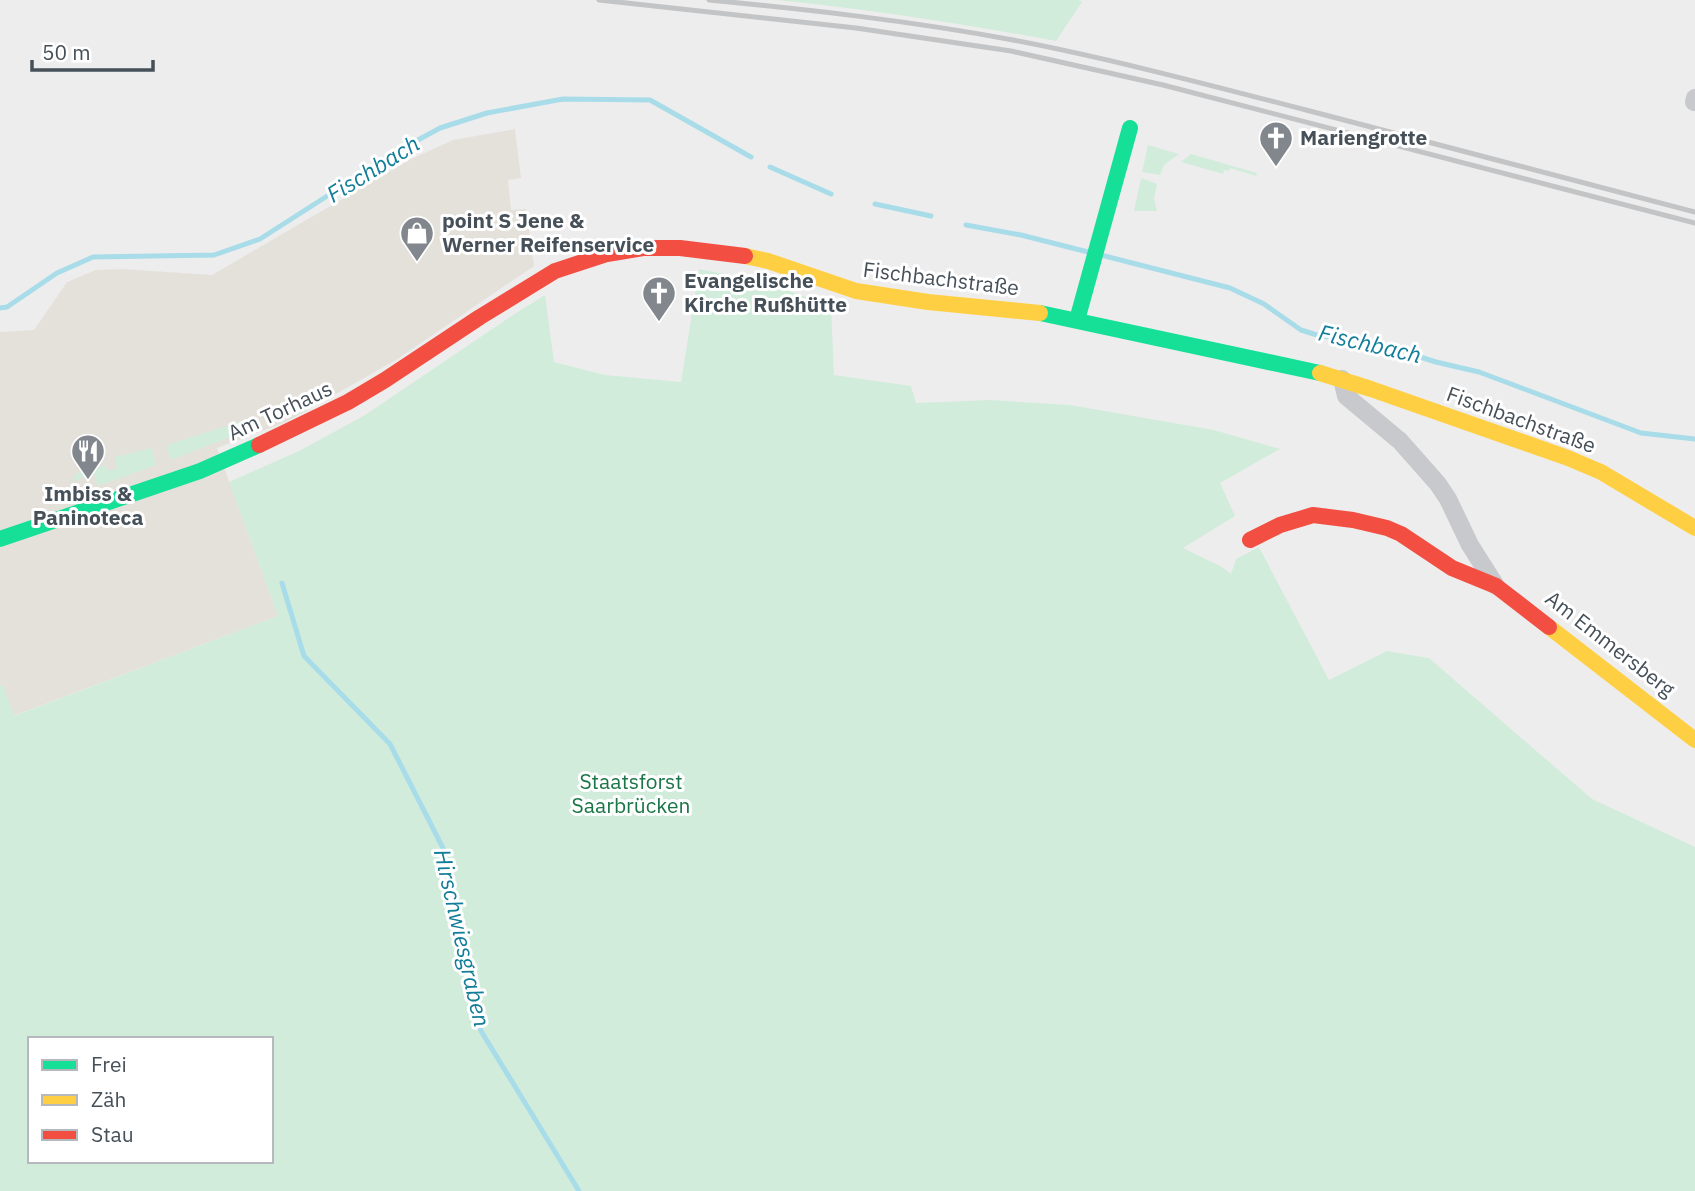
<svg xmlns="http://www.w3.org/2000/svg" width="1695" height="1191" font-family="'IBM Plex Sans',sans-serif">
  <rect width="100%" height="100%" fill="#eeeded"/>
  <!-- commercial -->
  <path fill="#e4e1db" d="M 515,129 L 521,178 L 508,180 L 511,210 L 526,209 L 534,266 L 396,360 L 286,422 L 217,448 L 278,616 L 13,716 L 3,686 L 0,686 L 0,332 L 34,330 L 67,282 L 96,270 L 122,269 L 212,275 L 411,159 L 453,140 Z"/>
  <!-- green -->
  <g fill="#d2ecdc" fill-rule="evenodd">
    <path d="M 775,0 L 1079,0 L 1082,2 L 1056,41 C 963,24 870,9 775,0 Z"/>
    <path d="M 1148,145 L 1179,154 L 1164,165 L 1160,175 L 1142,172 Z"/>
    <path d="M 1191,154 L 1257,173 L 1256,176 L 1230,168 L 1229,171 L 1224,170 L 1223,174 L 1181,162 Z"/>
    <path d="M 1141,178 L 1157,184 L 1154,198 L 1157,211 L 1134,211 Z"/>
    <path d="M 699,269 L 744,278 L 786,290 L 828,304 L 831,306 L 834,375 L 911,386 L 916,403 L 990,400 L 1070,405 L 1214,430 L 1280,449 L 1220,483 L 1235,516 L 1183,548 L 1222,567 L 1231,574 L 1236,559 L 1259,547 L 1329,680 L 1387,651 L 1429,658 L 1592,799 L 1695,847 L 1695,1191 L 0,1191 L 0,686 L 3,685 L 14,716 L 278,616 L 229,482 L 301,450 L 365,415 L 516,313 L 545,295 L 554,362 L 605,375 L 681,382 ZM 30,1039 L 271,1039 L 271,1161 L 30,1161 Z"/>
    <path d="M 248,419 L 251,429 L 170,460 L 167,445 Z"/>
    <path d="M 152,448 L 156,465 L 98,486 L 94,474 L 71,482 L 77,473 L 106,465 L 107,471 L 117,469 L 115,457 Z"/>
  </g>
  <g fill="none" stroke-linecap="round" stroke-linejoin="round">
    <!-- stream -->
    <g stroke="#a8dce9" stroke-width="5">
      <path d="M 770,167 L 831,194"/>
      <path d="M 875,204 L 931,216"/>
      <path d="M 966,225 L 1021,235 L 1088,252"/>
      <path d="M 1101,255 L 1230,288 L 1264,304 L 1301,330 L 1320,336 L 1366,340 L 1436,362 L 1479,372 L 1641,433 L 1695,439"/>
      <path d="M 0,308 L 7,307 L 57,273 L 93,257 L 214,255 L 260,239 L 396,152 L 440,128 L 487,113 L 563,99 L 650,100 L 751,157"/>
      <path d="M 282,583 L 304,656 L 390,744 L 444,850 L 481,1031 L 579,1191"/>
    </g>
    <!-- street -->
    <g stroke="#c7c9cc" stroke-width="18">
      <path d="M 1694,102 L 1695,98"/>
      <path d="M 1342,379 L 1346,396 L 1400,441 L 1438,484 L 1448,499 L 1470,545 L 1496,586"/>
    </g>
    <!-- fast -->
    <g stroke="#16e098" stroke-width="16">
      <path d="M 1040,313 L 1320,373"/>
      <path d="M 1077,320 L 1130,128"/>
      <path d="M 0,539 L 200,471 L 259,445"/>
    </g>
    <!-- slow -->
    <g stroke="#ffcf43" stroke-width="16">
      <path d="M 745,256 L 768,261 L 856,291 L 928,302 L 1040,313"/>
      <path d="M 1320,373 L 1371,389 L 1568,458 L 1601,472 L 1695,528"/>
      <path d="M 1549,627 L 1695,740"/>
    </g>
    <!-- jam -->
    <g stroke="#f24e42" stroke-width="16">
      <path d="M 259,445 L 348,402 L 385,380 L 480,317 L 555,271 L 607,254 L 643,248 L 680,248 L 745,256"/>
      <path d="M 1250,540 L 1280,525 L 1313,515 L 1353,520 L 1387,528 L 1401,534 L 1452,568 L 1496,586 L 1549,627"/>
    </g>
    <!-- rail -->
    <g stroke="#c2c4c6" stroke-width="5">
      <path d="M 599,0 L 856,28 L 1011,51 L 1163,85 L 1695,223"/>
      <path d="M 709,0 C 811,10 912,21 1013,40 C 1112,59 1209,85 1306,110 C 1436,144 1565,178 1695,212"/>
    </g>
  </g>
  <!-- icons -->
  <defs>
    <g id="church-pin" transform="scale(1.75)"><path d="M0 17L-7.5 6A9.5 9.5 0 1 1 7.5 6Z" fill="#81878d" stroke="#fff"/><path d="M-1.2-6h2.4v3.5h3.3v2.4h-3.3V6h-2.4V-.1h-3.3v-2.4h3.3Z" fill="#fff"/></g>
    <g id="shop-pin" transform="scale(1.75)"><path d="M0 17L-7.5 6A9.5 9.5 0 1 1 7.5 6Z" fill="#81878d" stroke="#fff"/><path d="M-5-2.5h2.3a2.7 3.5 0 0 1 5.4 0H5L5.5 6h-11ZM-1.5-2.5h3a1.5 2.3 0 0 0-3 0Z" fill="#fff"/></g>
    <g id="restaurant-pin" transform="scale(1.75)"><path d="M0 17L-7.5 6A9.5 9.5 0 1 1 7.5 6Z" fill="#81878d" stroke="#fff"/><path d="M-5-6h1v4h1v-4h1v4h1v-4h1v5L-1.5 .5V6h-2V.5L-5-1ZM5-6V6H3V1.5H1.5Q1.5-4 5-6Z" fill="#fff"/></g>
  </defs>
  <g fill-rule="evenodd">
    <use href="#church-pin" x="1276" y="138"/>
    <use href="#shop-pin" x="417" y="233"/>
    <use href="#church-pin" x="659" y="293"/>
    <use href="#restaurant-pin" x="88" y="451"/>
  </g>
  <g text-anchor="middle" stroke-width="6" stroke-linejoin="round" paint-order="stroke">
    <!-- poi labels -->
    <g font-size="21" font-weight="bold" fill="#465059" stroke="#fff" text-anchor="start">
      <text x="1300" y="145">Mariengrotte</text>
      <text x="442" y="228">point S Jene &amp;<tspan x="442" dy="24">Werner Reifenservice</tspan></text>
      <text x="684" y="288">Evangelische<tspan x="684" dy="24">Kirche Rußhütte</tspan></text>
      <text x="88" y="501" text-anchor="middle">Imbiss &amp;<tspan x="88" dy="24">Paninoteca</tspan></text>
    </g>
    <!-- street labels -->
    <g font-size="21" fill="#465059" stroke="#fff">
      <text transform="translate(941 279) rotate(7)" y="7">Fischbachstraße</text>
      <text transform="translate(280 411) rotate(-25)" y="7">Am Torhaus</text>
      <text transform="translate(1521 420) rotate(20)" y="7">Fischbachstraße</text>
      <text transform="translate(1610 644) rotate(38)" y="7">Am Emmersberg</text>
    </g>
    <!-- park labels -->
    <g font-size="21" fill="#1a7647" stroke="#fff">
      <text x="631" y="789">Staatsforst<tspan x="631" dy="24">Saarbrücken</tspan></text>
    </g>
    <!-- water labels -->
    <g font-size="23" font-style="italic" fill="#127d99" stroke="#fff">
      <text transform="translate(373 169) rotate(-32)" y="8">Fischbach</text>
      <text transform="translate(1370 344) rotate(13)" y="8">Fischbach</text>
      <text transform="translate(462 938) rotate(77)" y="8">Hirschwiesgraben</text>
    </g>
  </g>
  <!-- legend -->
  <rect x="28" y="1037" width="245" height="126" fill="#ffffff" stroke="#b5b9bd" stroke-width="2"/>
  <rect x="42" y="1060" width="35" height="10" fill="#16e098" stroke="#b5b9bd" stroke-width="2"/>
  <text x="91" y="1072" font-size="21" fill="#465059">Frei</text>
  <rect x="42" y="1095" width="35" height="10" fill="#ffcf43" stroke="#b5b9bd" stroke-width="2"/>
  <text x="91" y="1107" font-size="21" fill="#465059">Zäh</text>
  <rect x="42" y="1130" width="35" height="10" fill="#f24e42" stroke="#b5b9bd" stroke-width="2"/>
  <text x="91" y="1142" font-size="21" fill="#465059">Stau</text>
  <!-- scale -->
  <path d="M32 60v10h121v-10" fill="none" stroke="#465059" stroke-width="3.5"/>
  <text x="42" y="60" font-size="21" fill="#465059" stroke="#ffffff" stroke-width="5" paint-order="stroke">50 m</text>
</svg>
